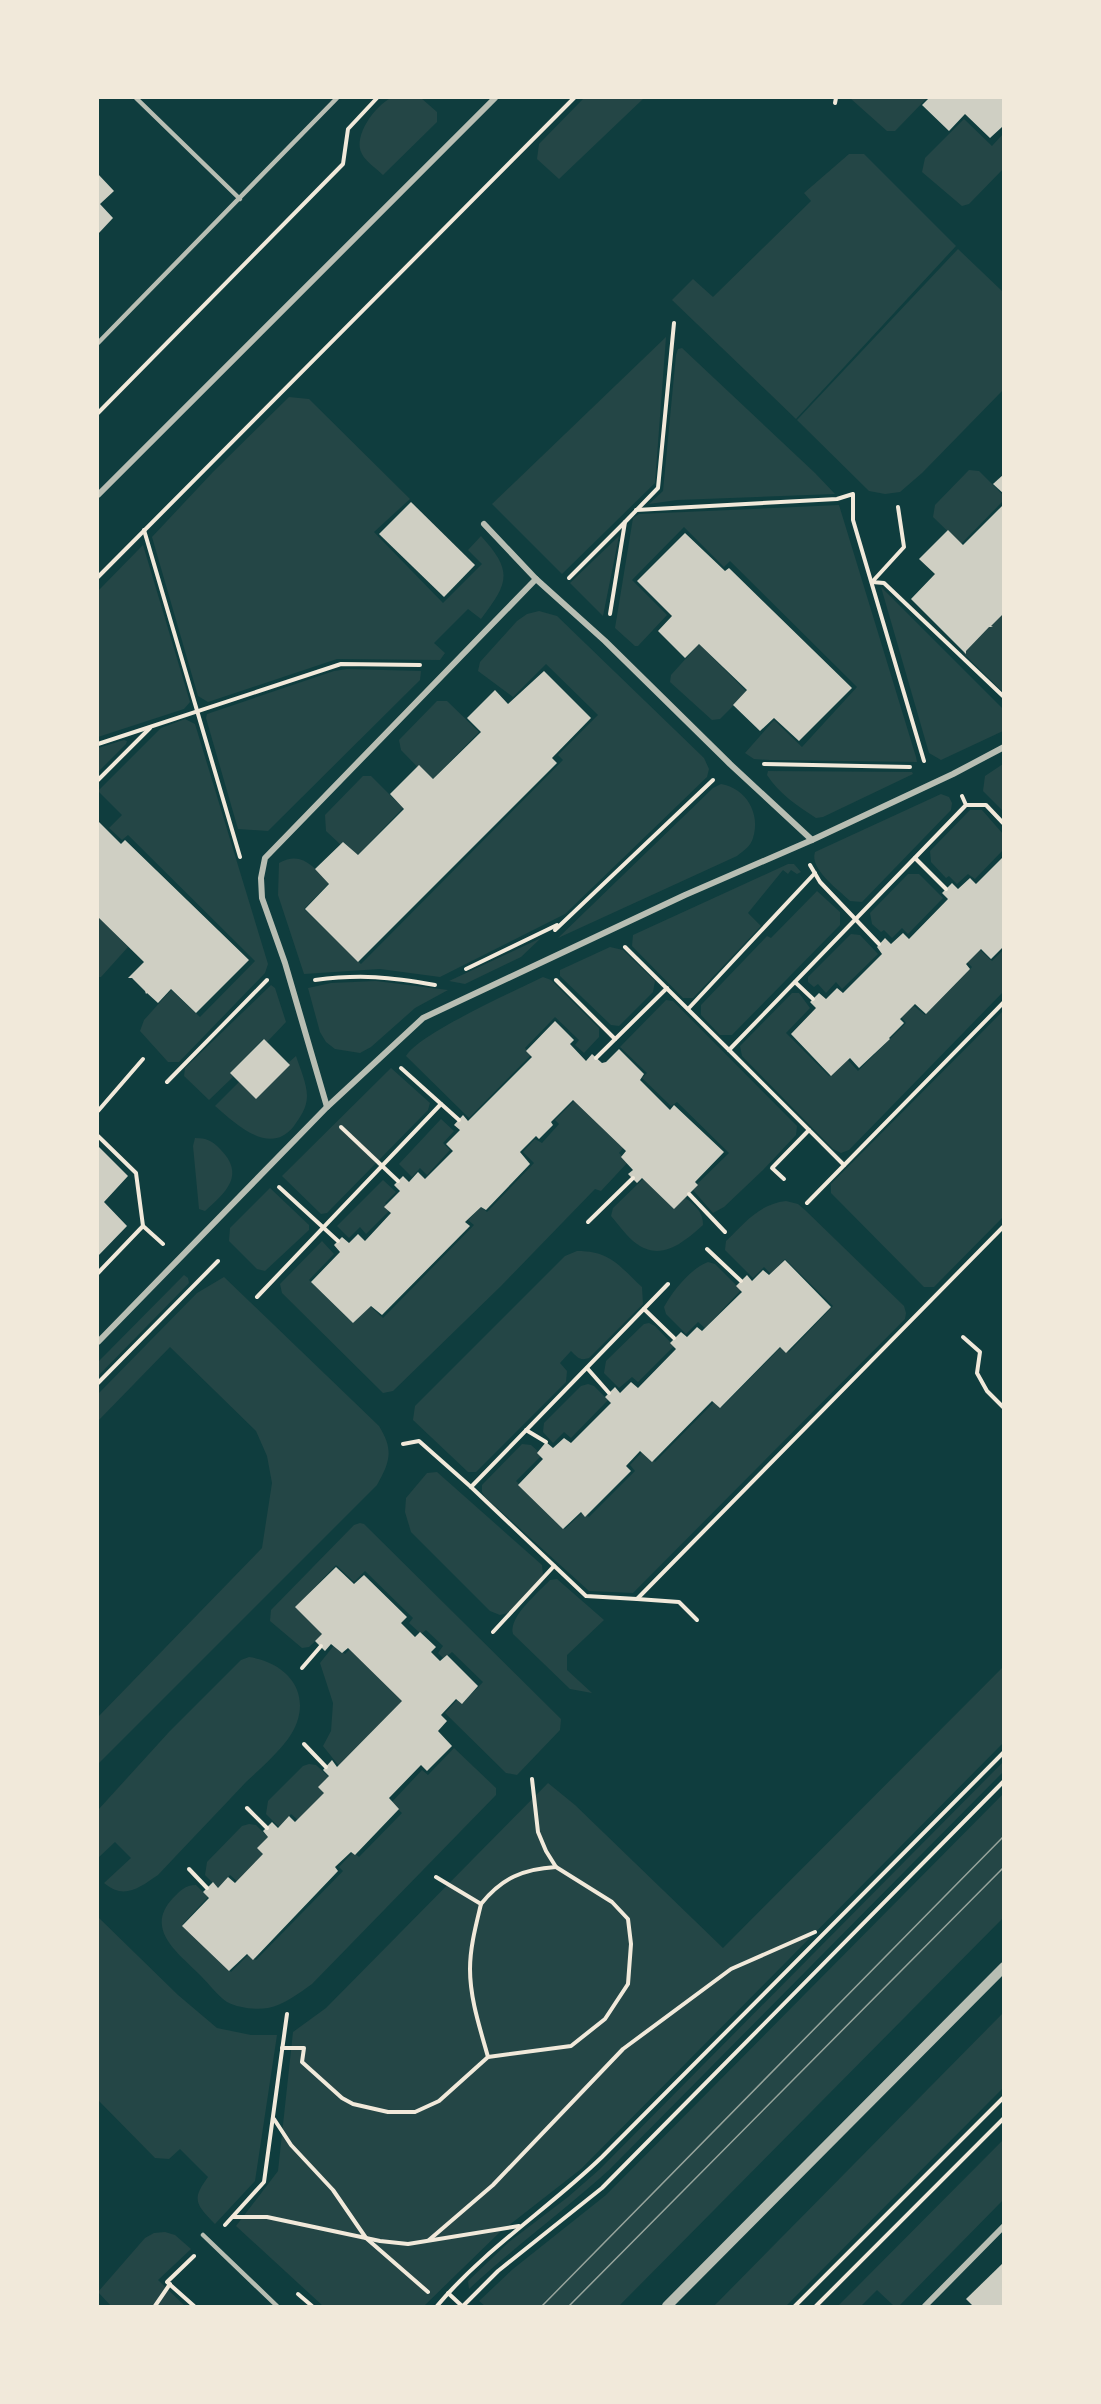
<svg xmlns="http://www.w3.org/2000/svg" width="1101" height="2404" font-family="'Source Sans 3',sans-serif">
  <rect width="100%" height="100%" fill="#0f3d3e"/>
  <!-- green -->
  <g fill="#244646">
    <path d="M 391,98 L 421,98 L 437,112 L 437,122 L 383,175 C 377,169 366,162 362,154 C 352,136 376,105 391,98 Z"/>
    <path d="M 584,98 L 644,98 L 559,179 L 537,159 L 539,144 Z"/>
    <path d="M 850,98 L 927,98 L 895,131 L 887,131 Z"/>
    <path d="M 964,119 L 992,146 L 1003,134 L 1004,168 L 969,204 L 962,206 L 922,172 L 925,158 Z"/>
    <path d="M 849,154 L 864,154 L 956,246 L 796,419 L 672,300 L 693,279 L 713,297 L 811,201 L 804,193 Z"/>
    <path d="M 958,249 L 1003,292 L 1003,390 L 922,473 L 900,492 L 885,494 L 869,491 L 797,420 Z"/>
    <path d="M 666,337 L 655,483 L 562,574 L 492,504 Z"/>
    <path d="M 682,348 L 815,473 L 835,494 L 677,500 L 649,504 L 663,491 L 676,355 L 678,349 Z"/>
    <path d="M 289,397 L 309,399 L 410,499 L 374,532 L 443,603 L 482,564 L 468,550 L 481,536 C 514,572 508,583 481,619 L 468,609 L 434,643 L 445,653 L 440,660 L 337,659 L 208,702 L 198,696 L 152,537 L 213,472 Z"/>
    <path d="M 969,470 L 979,471 L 1003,495 L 1003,501 L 961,544 L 933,517 L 935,505 Z"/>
    <path d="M 839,505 L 916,757 L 917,762 L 770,760 L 754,759 L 745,753 L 774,720 L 802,747 L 857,687 L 730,561 L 724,567 L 684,527 L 632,580 L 667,615 L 638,646 L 635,646 L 615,628 L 633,518 L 639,514 Z"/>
    <path d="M 619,536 L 603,616 L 570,583 Z"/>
    <path d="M 143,545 L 190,702 L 184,709 L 98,737 L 98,591 Z"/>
    <path d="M 881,587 L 1003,709 L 1003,731 L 941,760 L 929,753 Z"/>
    <path d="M 539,611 L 557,616 L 704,758 L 709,769 L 707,777 L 565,914 L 440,977 L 380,969 L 304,974 L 278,895 L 279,863 C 302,850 312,867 330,882 L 304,909 L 361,964 L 563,760 L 558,755 L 598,715 L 546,664 L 513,697 L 478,671 L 480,662 L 517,621 L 527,614 Z"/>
    <path d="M 1003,612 L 1003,692 L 963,653 Z"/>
    <path d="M 699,644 L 747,692 L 720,719 L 712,720 L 670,682 L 671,675 Z"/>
    <path d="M 347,669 L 421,671 L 420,680 L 268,831 L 238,829 L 206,718 L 207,714 L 334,671 Z"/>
    <path d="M 437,701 L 447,701 L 479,732 L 431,781 L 401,750 L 399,740 Z"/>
    <path d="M 185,719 L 195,724 L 268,964 L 265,973 L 179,1062 L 168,1062 L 140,1031 L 144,1020 L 171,990 L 200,1017 L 255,961 L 128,835 L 122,840 L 109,828 L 122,815 L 98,791 L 161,728 Z"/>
    <path d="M 124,740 L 127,741 L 126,744 L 98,772 L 98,748 Z"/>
    <path d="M 1003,764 L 1003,811 L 983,791 L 985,776 Z"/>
    <path d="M 768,771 L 912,772 L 913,774 L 823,817 L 816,818 C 798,806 779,794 767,775 Z"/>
    <path d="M 363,776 L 371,776 L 403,808 L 355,858 L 326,831 L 325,815 Z"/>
    <path d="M 721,784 C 746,788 761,814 753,838 C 751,846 743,851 737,856 L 558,938 L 713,788 Z"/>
    <path d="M 941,794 L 949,797 L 952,803 L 951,810 L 862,902 L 850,901 C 839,890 809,869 815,852 Z"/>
    <path d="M 970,810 L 982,810 L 1003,834 L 1003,850 L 975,879 L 968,874 L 957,884 L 949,876 L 946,878 L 931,862 L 930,851 Z"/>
    <path d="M 788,864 L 794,864 L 801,872 L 797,874 L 791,870 L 788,874 L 783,870 L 748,913 L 761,926 L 693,998 L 683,998 L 632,946 L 633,935 Z"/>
    <path d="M 908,874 L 919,874 L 943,898 L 908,934 L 902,928 L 892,938 L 884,930 L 881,932 L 872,924 L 870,913 Z"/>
    <path d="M 817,891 L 840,912 L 840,925 L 732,1035 L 720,1035 L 701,1015 L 701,1005 L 767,936 L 771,938 Z"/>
    <path d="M 98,916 L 128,947 L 101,977 L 98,977 Z"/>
    <path d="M 851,934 L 860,935 L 878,954 L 842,989 L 836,982 L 826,993 L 818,984 L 814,987 L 808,982 L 808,977 Z"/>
    <path d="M 541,938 L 521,957 L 465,984 L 449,981 Z"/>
    <path d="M 610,947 L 623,950 L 655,981 L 653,992 L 619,1026 L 611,1025 L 560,976 L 560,970 Z"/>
    <path d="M 980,950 L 992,961 L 1003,950 L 1003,992 L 849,1150 L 841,1153 L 833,1149 L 742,1056 L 740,1046 L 792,993 L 799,993 L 810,1008 L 786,1033 L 829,1076 L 847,1059 L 858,1071 L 906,1023 L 901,1017 L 914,1006 L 925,1015 L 972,967 L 967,962 Z"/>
    <path d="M 543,977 L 551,980 L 599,1028 L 599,1037 L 584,1053 L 575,1045 L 579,1040 L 555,1017 L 525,1048 L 531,1055 L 469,1118 L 406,1056 C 420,1033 513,992 543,977 Z"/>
    <path d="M 376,981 L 448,990 L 415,1008 L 371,1047 L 360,1053 L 335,1049 L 326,1042 L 320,1032 L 308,988 L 331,983 Z"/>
    <path d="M 271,985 L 275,988 L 286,1022 L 267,1042 L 263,1039 L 230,1073 L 233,1077 L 209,1100 L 184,1076 L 185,1068 Z"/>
    <path d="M 666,1000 L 673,1001 L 797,1126 L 796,1135 L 763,1170 L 724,1207 L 713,1213 L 692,1189 L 729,1153 L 677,1102 L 671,1106 L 642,1078 L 647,1073 L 620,1047 Z"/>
    <path d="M 1003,1011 L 1003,1217 L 934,1287 L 924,1287 L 831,1193 L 831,1184 Z"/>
    <path d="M 296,1056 C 300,1068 307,1084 307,1096 C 307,1108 300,1117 294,1126 C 270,1157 236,1124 215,1106 L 239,1082 L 289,1065 L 288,1063 Z"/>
    <path d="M 391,1068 L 430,1103 L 428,1110 L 327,1213 L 321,1214 L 282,1176 Z"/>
    <path d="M 575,1100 L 624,1147 L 619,1153 L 628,1162 L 601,1191 L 595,1189 L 501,1286 L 393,1391 L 383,1393 L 282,1293 L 280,1284 L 322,1241 L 334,1254 L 309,1280 L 353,1323 L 370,1306 L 383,1318 L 474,1225 L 468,1220 L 481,1207 L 487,1212 L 534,1163 L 523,1152 L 535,1139 L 542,1143 L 559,1124 L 555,1120 Z"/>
    <path d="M 441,1119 L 454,1131 L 443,1143 L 450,1150 L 427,1175 L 420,1168 L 412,1177 L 399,1164 Z"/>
    <path d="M 195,1138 C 206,1138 213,1141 220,1149 C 246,1175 226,1192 205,1211 L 199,1209 L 193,1146 Z"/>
    <path d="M 644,1178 C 662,1186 705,1200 703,1225 C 685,1241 662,1262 637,1244 C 627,1237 619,1225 611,1216 L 613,1208 Z"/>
    <path d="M 383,1180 L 396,1192 L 385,1203 L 391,1209 L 366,1234 L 360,1227 L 349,1238 L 337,1226 Z"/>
    <path d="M 270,1188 L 309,1225 L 309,1230 L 265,1271 L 257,1269 L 229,1241 L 230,1228 Z"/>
    <path d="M 786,1201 L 798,1204 L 805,1210 L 904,1306 L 906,1313 L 905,1319 L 633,1593 L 589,1591 L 485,1497 L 482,1492 L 482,1485 L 522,1444 L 531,1445 L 542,1455 L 516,1481 L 565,1529 L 583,1512 L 589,1517 L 635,1471 L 630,1465 L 643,1451 L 655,1462 L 715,1401 L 722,1407 L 782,1346 L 789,1352 L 833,1306 L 785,1259 L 771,1274 L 764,1267 L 753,1278 L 725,1250 L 726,1241 C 745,1223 759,1204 786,1201 Z"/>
    <path d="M 577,1251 C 611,1251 619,1266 642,1287 L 643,1304 L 589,1358 C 580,1361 578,1358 571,1351 L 560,1363 L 567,1371 L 566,1382 L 476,1472 L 468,1472 L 413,1420 L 415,1406 L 565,1256 Z"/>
    <path d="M 708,1262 L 715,1264 L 741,1290 L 705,1328 L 698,1322 L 686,1334 L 666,1314 L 664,1307 C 672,1292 691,1268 708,1262 Z"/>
    <path d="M 184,1275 L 188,1278 L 189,1283 L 98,1376 L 98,1362 Z"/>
    <path d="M 224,1277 L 379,1426 C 394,1450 390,1462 377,1485 L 98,1764 L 98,1717 L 262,1548 L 272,1483 L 267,1456 L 256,1431 L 170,1347 L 98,1421 L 98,1394 L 197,1293 Z"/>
    <path d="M 649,1323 L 655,1326 L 674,1346 L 638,1382 L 632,1377 L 619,1388 L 604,1373 L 606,1361 L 644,1324 Z"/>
    <path d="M 588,1384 L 594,1386 L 608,1400 L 571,1438 L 564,1432 L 553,1443 L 543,1432 L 544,1423 L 581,1386 Z"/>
    <path d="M 437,1472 L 542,1565 L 543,1575 L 508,1613 L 500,1615 L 490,1611 L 411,1532 L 405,1512 L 406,1498 L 427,1473 Z"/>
    <path d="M 360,1523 L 364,1524 L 561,1719 L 560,1730 L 517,1775 L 506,1773 L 445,1713 L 458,1699 L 463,1703 L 483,1682 L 452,1652 L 444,1659 L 438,1653 L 443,1646 L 426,1630 L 421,1634 L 409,1623 L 413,1618 L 365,1571 L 354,1582 L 336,1565 L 297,1606 L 324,1633 L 309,1647 L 302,1648 L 270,1621 L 271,1610 L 354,1525 Z"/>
    <path d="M 557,1579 L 604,1620 L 567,1655 L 567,1670 L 592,1693 L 570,1689 L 513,1634 C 508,1617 539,1592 550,1580 Z"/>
    <path d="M 335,1644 L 345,1654 L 351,1648 L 404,1699 L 339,1766 L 323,1746 L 331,1731 L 333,1703 L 320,1663 Z"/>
    <path d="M 249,1657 C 294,1664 315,1701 288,1739 C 276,1755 260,1769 246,1782 C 217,1813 187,1844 158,1875 C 139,1888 124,1900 104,1883 L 131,1858 L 115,1842 L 98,1858 L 98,1810 L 169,1732 L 241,1660 Z"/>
    <path d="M 1003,1667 L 1003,1743 L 581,2169 L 499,2233 L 424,2306 L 323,2306 L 236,2226 L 278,2171 L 293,2032 L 326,2008 L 548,1783 L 575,1805 L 723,1948 Z"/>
    <path d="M 454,1748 L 496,1788 L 496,1795 L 312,1984 C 299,1993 284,2005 268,2008 C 256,2010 238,2008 227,2002 C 218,1996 209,1984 201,1976 C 180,1954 143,1930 173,1898 C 180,1891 185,1885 196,1885 L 208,1897 L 183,1924 L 231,1972 L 249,1954 L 256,1960 L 343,1871 L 339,1867 L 353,1852 L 359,1857 L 402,1813 L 391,1803 L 422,1770 L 428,1775 Z"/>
    <path d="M 1003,1762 L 1003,1772 L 610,2169 C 564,2211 514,2247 469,2289 L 468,2281 L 509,2242 L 568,2197 L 600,2169 Z"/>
    <path d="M 309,1764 L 316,1765 L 329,1777 L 325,1793 L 298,1820 L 291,1814 L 279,1827 L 266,1814 L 268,1801 L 303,1766 Z"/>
    <path d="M 1003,1794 L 1003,1918 L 619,2306 L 485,2306 L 479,2301 L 513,2269 L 606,2195 Z"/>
    <path d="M 249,1824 L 256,1825 L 269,1838 L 264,1855 L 238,1882 L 230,1875 L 218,1888 L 205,1875 L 207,1862 L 242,1826 Z"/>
    <path d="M 98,1917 L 178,1995 L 217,2028 L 251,2035 L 277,2035 L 255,2181 L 215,2224 C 196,2204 191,2200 208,2177 L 180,2149 L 169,2159 L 155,2158 L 98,2100 Z"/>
    <path d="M 1003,2013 L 1003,2088 L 786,2306 L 714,2306 Z"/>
    <path d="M 1003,2140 L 1003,2200 L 899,2306 L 894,2306 L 877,2290 L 861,2306 L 838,2306 Z"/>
    <path d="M 165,2232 L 175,2235 L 191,2249 L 158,2280 L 185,2306 L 111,2306 L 98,2292 L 145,2238 L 154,2233 Z"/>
  </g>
  <!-- building -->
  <g fill="#cfcfc3">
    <path d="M 929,98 L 1004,98 L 1004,129 L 1002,127 L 990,138 L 965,114 L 949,131 L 922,105 Z"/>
    <path d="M 98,174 L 114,191 L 100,204 L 113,218 L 98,234 Z"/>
    <path d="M 1004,474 L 1004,494 L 993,484 Z"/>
    <path d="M 411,502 L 475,565 L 444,597 L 379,534 Z"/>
    <path d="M 1004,504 L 1004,613 L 991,626 L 993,627 L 989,627 L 966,651 L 966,654 L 911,599 L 935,574 L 919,559 L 948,530 L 963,545 Z"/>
    <path d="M 685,533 L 725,571 L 729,568 L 852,688 L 799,741 L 774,718 L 760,731 L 733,705 L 747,690 L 699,644 L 685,658 L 658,631 L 672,616 L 637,581 Z"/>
    <path d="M 544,671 L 591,718 L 552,758 L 557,763 L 358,962 L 305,909 L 329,884 L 315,869 L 343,842 L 358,855 L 404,809 L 390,794 L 419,765 L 433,779 L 481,732 L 467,718 L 495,690 L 508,704 Z"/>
    <path d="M 98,821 L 121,844 L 125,840 L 249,960 L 196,1013 L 171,989 L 158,1003 L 147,993 L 146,994 L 145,991 L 132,978 L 128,978 L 144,962 L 98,917 Z"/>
    <path d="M 1004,856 L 1004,946 L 991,959 L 981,949 L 966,964 L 970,969 L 926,1014 L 915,1004 L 900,1019 L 904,1023 L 889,1038 L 890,1039 L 859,1068 L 850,1058 L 831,1076 L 791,1034 L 816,1008 L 810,1002 L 819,993 L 826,999 L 837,988 L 843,993 L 882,954 L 877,947 L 885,938 L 891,944 L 903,933 L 909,939 L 948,899 L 942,893 L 952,883 L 958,889 L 970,878 L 976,884 Z"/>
    <path d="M 555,1021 L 574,1040 L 570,1044 L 586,1061 L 592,1054 L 602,1063 L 606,1062 L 619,1049 L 644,1074 L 640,1080 L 670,1110 L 674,1105 L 724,1152 L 695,1182 L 698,1185 L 674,1209 L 642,1178 L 637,1183 L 628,1174 L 633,1170 L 621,1157 L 626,1151 L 573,1100 L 551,1122 L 553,1125 L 539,1139 L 536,1136 L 520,1152 L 530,1164 L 486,1210 L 481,1207 L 465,1222 L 470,1226 L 382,1315 L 371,1306 L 353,1323 L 311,1282 L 340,1252 L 334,1245 L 342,1237 L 349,1243 L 358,1234 L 365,1241 L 391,1213 L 384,1207 L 400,1191 L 394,1185 L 403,1176 L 409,1182 L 418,1172 L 425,1179 L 453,1151 L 446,1144 L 460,1130 L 454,1125 L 463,1115 L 468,1121 L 532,1057 L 526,1051 Z"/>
    <path d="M 264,1039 L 290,1065 L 256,1099 L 230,1073 Z"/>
    <path d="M 98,1146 L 128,1176 L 104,1202 L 127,1226 L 98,1256 Z"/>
    <path d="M 785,1260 L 831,1307 L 786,1353 L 780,1347 L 720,1408 L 712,1401 L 652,1462 L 640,1451 L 626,1466 L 631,1471 L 585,1517 L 581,1512 L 563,1529 L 518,1485 L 543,1459 L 537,1453 L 546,1442 L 553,1448 L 564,1438 L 571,1443 L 611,1403 L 605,1397 L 615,1387 L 620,1393 L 631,1382 L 638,1388 L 676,1349 L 670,1343 L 681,1332 L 687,1337 L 697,1327 L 702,1331 L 742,1292 L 736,1286 L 747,1275 L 752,1281 L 763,1270 L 769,1275 Z"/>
    <path d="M 336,1567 L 354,1584 L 364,1575 L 407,1617 L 401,1623 L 415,1637 L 420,1632 L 436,1647 L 431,1652 L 440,1661 L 447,1655 L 478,1686 L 462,1704 L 456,1699 L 441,1715 L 447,1721 L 438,1731 L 452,1746 L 427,1771 L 421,1765 L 389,1798 L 399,1809 L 355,1855 L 351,1852 L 335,1867 L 338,1871 L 253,1960 L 247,1954 L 229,1971 L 182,1926 L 209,1898 L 203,1892 L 213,1882 L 218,1888 L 228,1877 L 235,1883 L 263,1854 L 257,1848 L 268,1837 L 263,1831 L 272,1822 L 278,1828 L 289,1816 L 295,1822 L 324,1793 L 318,1787 L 329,1776 L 323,1770 L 332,1760 L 337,1767 L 402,1701 L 348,1648 L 342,1653 L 331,1644 L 325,1651 L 315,1641 L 322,1634 L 295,1607 Z"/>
    <path d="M 1004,2262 L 1004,2306 L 973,2306 L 966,2299 Z"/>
  </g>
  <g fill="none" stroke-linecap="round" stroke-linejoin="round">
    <!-- path -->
    <g stroke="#f1e9da" stroke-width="4">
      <path d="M 835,103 L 836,98"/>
      <path d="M 98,413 L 343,164 L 348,129 L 377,98"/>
      <path d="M 898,507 L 904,547 L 872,582 L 884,583 L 1004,697"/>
      <path d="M 636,510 L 837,499 L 853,494 L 853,520 L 924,761"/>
      <path d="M 625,522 L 658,488 L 674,323"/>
      <path d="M 144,530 L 240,857"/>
      <path d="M 98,577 L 574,98"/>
      <path d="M 569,578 L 625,522 L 610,614"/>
      <path d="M 98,744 L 341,664 L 420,665"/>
      <path d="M 764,764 L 910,767"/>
      <path d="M 98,780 L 150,728"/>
      <path d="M 966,805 L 986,805 L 1004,824"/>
      <path d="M 915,858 L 946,889"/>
      <path d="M 810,865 L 820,882 L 879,944"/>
      <path d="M 555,930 L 713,780"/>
      <path d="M 625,947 L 729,1050"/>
      <path d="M 466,969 L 557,925"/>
      <path d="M 315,980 C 361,974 390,977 435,985"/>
      <path d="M 556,980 L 615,1039"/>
      <path d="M 795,982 L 813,999"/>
      <path d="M 688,1009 L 815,873"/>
      <path d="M 596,1058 L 667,988"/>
      <path d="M 401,1068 L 459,1120"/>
      <path d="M 167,1082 L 267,980"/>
      <path d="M 98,1111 L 143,1059"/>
      <path d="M 341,1127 L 398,1181"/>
      <path d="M 98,1136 L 136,1173 L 143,1226"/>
      <path d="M 844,1165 L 729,1050 L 966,805 L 962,796"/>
      <path d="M 784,1179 L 772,1168 L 809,1130"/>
      <path d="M 279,1187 L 338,1241"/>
      <path d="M 689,1194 L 725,1232"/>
      <path d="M 807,1203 L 1004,1002"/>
      <path d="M 588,1222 L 633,1178"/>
      <path d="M 707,1249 L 741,1281"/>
      <path d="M 98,1273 L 143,1226 L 163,1244"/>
      <path d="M 257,1297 L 441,1104"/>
      <path d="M 644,1309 L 674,1338"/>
      <path d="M 963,1337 L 980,1352 L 977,1373 L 987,1391 L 1004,1408"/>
      <path d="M 587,1368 L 609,1393"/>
      <path d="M 98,1383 L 218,1261"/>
      <path d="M 526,1430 L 546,1442"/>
      <path d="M 403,1444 L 419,1441 L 471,1487 L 668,1284"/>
      <path d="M 471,1487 L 586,1596 L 637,1599 L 1004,1226"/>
      <path d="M 637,1599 L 679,1602 L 697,1620"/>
      <path d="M 493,1632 L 554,1566"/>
      <path d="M 302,1668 L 321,1646"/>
      <path d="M 304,1744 L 326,1767"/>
      <path d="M 247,1808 L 267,1828"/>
      <path d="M 189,1869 L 207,1888"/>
      <path d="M 436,1877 L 481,1904 C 476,1925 470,1947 470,1969 C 470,1999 480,2028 488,2057"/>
      <path d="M 481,1904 C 502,1878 523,1869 556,1867"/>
      <path d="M 282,2048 L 304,2048 L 302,2062 L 342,2098 L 353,2104 L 388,2112 L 415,2112 L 439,2101 L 488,2057 L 571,2046 L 605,2019 L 628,1984 L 631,1944 L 628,1919 L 612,1902 L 556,1867 L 546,1851 L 538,1832 L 532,1779"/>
      <path d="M 274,2119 L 291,2145 L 333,2190 L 366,2238 L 428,2292"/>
      <path d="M 233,2217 L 267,2217 L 380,2241 L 408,2244 L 519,2226"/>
      <path d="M 225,2225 L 264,2182 L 287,2014"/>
      <path d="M 429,2240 L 493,2185 L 623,2049 L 731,1969 L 815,1932"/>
      <path d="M 448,2293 L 462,2306"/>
      <path d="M 298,2294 L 312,2306"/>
      <path d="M 155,2306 L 170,2284"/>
      <path d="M 194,2306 L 167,2282 L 194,2256"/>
      <path d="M 437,2306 C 485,2249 548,2209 602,2157 L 1004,1752"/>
      <path d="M 463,2306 L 498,2271 L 602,2188 L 1004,1781"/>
      <path d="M 795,2306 L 1004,2097"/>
      <path d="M 816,2306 L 1004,2118"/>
    </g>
    <!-- service -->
    <g stroke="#b8beb3" stroke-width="4.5">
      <path d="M 136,98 L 240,199"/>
      <path d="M 98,343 L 337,98"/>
      <path d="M 203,2235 L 277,2306"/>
    </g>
    <!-- minor -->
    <g stroke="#b8beb3" stroke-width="6">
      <path d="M 98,495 L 495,98"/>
      <path d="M 484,524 L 536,579"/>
      <path d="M 327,1107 L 285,963 L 262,898 L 261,878 L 265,858 L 536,579 L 605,641 L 730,764 L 812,840"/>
      <path d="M 98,1342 L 327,1107 L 423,1018 L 685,895 L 812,840 L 953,774 L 1004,747"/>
      <path d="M 925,2306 L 1004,2226"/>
    </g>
    <!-- tertiary -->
    <path stroke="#b8beb3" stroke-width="10" d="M 667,2306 L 1004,1967"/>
    <!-- tram -->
    <g stroke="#97a49c" stroke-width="1.5">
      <path d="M 542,2306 L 1004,1836"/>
      <path d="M 569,2306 L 1004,1867"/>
    </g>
  </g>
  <!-- border -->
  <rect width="1101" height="2404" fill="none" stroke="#f1e9da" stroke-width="198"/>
</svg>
